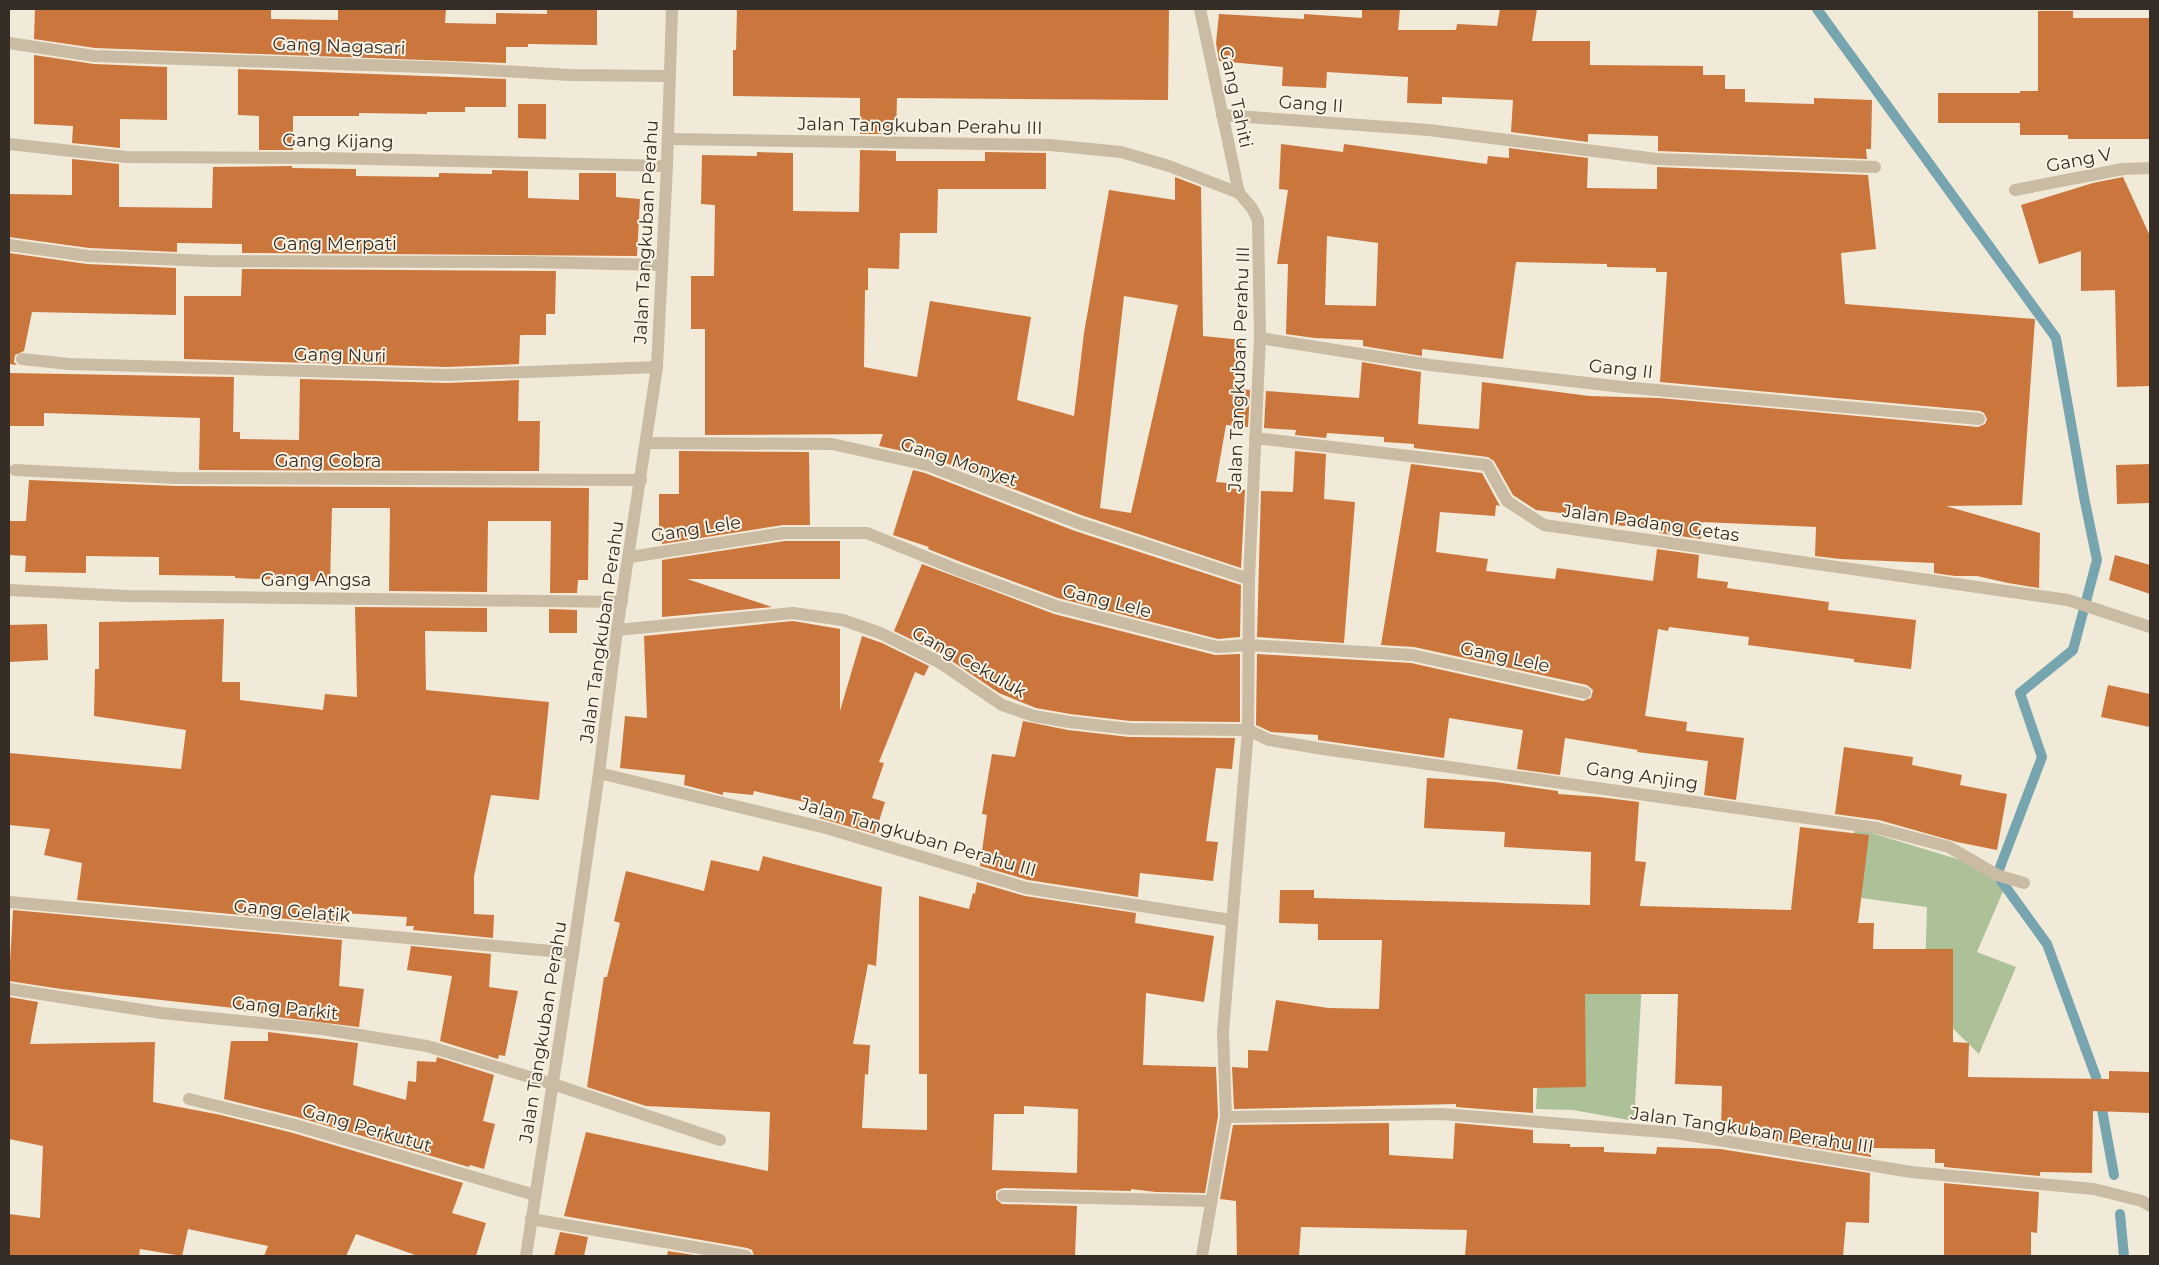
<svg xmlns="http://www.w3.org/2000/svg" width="2159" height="1265" font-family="Montserrat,sans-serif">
  <rect width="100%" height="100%" fill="#f2ead8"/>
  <!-- green -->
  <g fill="#adc198">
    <path d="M 1855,828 L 2010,875 L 1977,952 L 2016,967 L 1979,1054 L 1924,1000 L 1927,907 L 1846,896 Z"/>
    <path d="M 1543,979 L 1642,982 L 1634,1121 L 1573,1110 L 1536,1109 Z"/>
  </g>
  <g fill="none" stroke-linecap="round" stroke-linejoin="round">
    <!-- stream -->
    <g stroke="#76a5b0" stroke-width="10">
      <path d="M 1817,9 L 2056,338 L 2084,497 L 2097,560 L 2073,650 L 2020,693 L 2042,757 L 1997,875 L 2047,944 L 2096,1077 L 2114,1175"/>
      <path d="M 2120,1214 L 2124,1256"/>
    </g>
  </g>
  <!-- building -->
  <g fill="#cb763d" fill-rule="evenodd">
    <path d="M 35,9 L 271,9 L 271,19 L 338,20 L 338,9 L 446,9 L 445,23 L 496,24 L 496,13 L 547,14 L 547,9 L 597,9 L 597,45 L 528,44 L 528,47 L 506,47 L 506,63 L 95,48 L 34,39 Z"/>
    <path d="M 737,9 L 1169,9 L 1168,100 L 897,98 L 896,134 L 860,134 L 860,98 L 733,96 L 733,50 L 736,50 Z"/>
    <path d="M 1362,9 L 1400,9 L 1398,30 L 1456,30 L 1457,24 L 1497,26 L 1500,9 L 1537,9 L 1532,41 L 1590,41 L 1590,65 L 1703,66 L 1703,75 L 1725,75 L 1725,89 L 1745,89 L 1745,102 L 1814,104 L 1814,98 L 1872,100 L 1871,149 L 1866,149 L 1867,159 L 1658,151 L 1658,136 L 1588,134 L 1588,142 L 1511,132 L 1513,100 L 1442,97 L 1442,104 L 1407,103 L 1408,77 L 1327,72 L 1326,88 L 1282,86 L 1283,67 L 1219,61 L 1216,43 L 1219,14 L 1304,19 L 1304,14 L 1362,18 Z"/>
    <path d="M 2038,11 L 2073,11 L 2073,18 L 2150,18 L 2150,139 L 2068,139 L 2068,135 L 2020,135 L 2020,123 L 1938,123 L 1938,93 L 2020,93 L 2020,91 L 2038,91 Z"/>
    <path d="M 34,55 L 94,64 L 167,67 L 167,120 L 120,119 L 120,148 L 72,143 L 73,126 L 34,124 Z"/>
    <path d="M 238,69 L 506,79 L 506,107 L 465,107 L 465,112 L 427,112 L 427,114 L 359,113 L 359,116 L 293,116 L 293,150 L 259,150 L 259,116 L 238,115 Z"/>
    <path d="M 518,104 L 546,104 L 546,139 L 518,138 Z"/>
    <path d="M 1281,144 L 1343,152 L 1344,144 L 1487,164 L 1488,156 L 1509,158 L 1509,148 L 1588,158 L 1587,188 L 1657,189 L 1657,167 L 1868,175 L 1876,249 L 1841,253 L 1845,304 L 2035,319 L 2022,505 L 1946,506 L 2040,533 L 2039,588 L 2008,583 L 1977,576 L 1955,576 L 1934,573 L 1934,563 L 1840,559 L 1815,556 L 1816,527 L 1703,522 L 1701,539 L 1659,533 L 1660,528 L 1610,525 L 1610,519 L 1536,510 L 1513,495 L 1494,461 L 1488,457 L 1414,448 L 1414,444 L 1384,442 L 1384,437 L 1327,433 L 1326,438 L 1295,435 L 1296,430 L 1264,428 L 1266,391 L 1359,398 L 1362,362 L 1421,372 L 1418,424 L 1479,429 L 1482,382 L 1589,396 L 1659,398 L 1978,427 L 1985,424 L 1987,419 L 1984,413 L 1980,411 L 1660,382 L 1667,272 L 1656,272 L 1656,268 L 1607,267 L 1607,264 L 1516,262 L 1503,359 L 1422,349 L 1422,356 L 1363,346 L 1363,340 L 1314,338 L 1286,334 L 1288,264 L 1277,264 L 1288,190 L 1279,189 ZM 1327,236 L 1378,243 L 1376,306 L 1325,305 Z"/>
    <path d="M 860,150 L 896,151 L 896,161 L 985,161 L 985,152 L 1046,153 L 1046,189 L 938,189 L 937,233 L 900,233 L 899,269 L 868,268 L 868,290 L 865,290 L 864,367 L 917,377 L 930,301 L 1031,317 L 1017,400 L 1074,416 L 1084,333 L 1109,190 L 1175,200 L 1175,177 L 1201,187 L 1203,336 L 1242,340 L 1233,388 L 1250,390 L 1248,427 L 1226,425 L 1216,482 L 1228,483 L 1228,488 L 1245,490 L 1241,568 L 1081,515 L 930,457 L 879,446 L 883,434 L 705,435 L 705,329 L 691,329 L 691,276 L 714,276 L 715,205 L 701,204 L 702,155 L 757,156 L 757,152 L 793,153 L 793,211 L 859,212 ZM 1124,296 L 1178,305 L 1131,513 L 1100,508 Z"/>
    <path d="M 72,159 L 119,164 L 119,207 L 212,208 L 213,167 L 292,166 L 292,168 L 356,169 L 356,176 L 439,177 L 439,173 L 492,174 L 492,170 L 528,171 L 528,198 L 579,200 L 579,173 L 616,173 L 616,197 L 640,199 L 637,256 L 242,253 L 242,244 L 177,243 L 177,252 L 89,248 L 9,237 L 9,194 L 72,195 Z"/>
    <path d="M 2123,177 L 2150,236 L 2150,386 L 2117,387 L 2115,290 L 2081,291 L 2081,251 L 2039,264 L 2021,205 L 2093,183 Z"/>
    <path d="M 9,253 L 87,264 L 176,268 L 176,315 L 32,312 L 24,351 L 15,355 L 14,362 L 17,365 L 9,364 Z"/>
    <path d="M 242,269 L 556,271 L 555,314 L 546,314 L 546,335 L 520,335 L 519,364 L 447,367 L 184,359 L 184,296 L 241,296 Z"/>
    <path d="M 9,373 L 234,377 L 233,432 L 240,432 L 240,439 L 299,440 L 300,379 L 447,383 L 519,380 L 518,421 L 540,421 L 539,471 L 199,470 L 200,418 L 44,413 L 44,426 L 9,426 Z"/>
    <path d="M 679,451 L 809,452 L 810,525 L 783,525 L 662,544 L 662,536 L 659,536 L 659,494 L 679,494 Z"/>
    <path d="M 1295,451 L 1326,454 L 1324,499 L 1355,502 L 1344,643 L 1257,637 L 1261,491 L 1293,492 Z"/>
    <path d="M 1411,464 L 1482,473 L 1500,506 L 1496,505 L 1495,516 L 1440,512 L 1436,552 L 1488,559 L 1486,571 L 1555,579 L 1557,568 L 1653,581 L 1657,549 L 1699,555 L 1697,578 L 1728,582 L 1727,588 L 1829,602 L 1828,610 L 1916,620 L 1911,669 L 1854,662 L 1854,659 L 1748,645 L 1749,637 L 1669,627 L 1668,631 L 1658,629 L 1645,716 L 1687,722 L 1686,731 L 1744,738 L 1736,800 L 1704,795 L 1708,761 L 1637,752 L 1638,750 L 1565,738 L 1560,775 L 1517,769 L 1523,730 L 1449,718 L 1444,758 L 1318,740 L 1318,735 L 1271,732 L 1256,725 L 1257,654 L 1411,663 L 1583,701 L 1591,698 L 1593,690 L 1587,685 L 1414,647 L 1381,645 Z"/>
    <path d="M 2150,464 L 2150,503 L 2117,504 L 2116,465 Z"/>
    <path d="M 913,470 L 925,473 L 1075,531 L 1241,585 L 1240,637 L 1218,639 L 1058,598 L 961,562 L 928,549 L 929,547 L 893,535 Z"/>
    <path d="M 29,480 L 176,486 L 589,488 L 588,580 L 578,580 L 577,593 L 550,593 L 551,521 L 488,521 L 487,592 L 389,591 L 390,508 L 332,508 L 330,582 L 235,578 L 235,576 L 159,575 L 159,557 L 86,556 L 86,573 L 25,572 L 26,556 L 9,555 L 9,521 L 26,521 Z"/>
    <path d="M 785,541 L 840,541 L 840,579 L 687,579 L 772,607 L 662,617 L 662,560 Z"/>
    <path d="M 2115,555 L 2150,565 L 2150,594 L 2109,580 Z"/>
    <path d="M 922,564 L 1054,614 L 1215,655 L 1240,654 L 1240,722 L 1130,721 L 1070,714 L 1036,708 L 999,693 L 943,655 L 894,631 Z"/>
    <path d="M 355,607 L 487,608 L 487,632 L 425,631 L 426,690 L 549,702 L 539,800 L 491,795 L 474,876 L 474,914 L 494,915 L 493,938 L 413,930 L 414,926 L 406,926 L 407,917 L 343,913 L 343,924 L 77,900 L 82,863 L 44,855 L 50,829 L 9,825 L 9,753 L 181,769 L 186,730 L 94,716 L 95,669 L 99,669 L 99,622 L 224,619 L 222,682 L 240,682 L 240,700 L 323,710 L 325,694 L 357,697 Z"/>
    <path d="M 549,609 L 577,610 L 577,633 L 549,633 Z"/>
    <path d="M 793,621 L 840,629 L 840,711 L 862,636 L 882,643 L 929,666 L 924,676 L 915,672 L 879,762 L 884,763 L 872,798 L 885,802 L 875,834 L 819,818 L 823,806 L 754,791 L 753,795 L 723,792 L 723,795 L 684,785 L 685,775 L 620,768 L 625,716 L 647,718 L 644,636 Z"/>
    <path d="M 47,624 L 48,660 L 9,662 L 9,625 Z"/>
    <path d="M 2108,685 L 2150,694 L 2150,727 L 2101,717 Z"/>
    <path d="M 1023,721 L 1068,730 L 1129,737 L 1235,738 L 1232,769 L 1216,768 L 1206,841 L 1218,842 L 1213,881 L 1140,873 L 1138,897 L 1028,880 L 980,866 L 987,815 L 982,814 L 992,754 L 1015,757 Z"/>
    <path d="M 1844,747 L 1913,757 L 1912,765 L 1962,775 L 1960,785 L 2007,794 L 1997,850 L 1957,842 L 1879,820 L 1835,814 Z"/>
    <path d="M 1427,778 L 1495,782 L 1558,791 L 1558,794 L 1599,797 L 1639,802 L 1635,861 L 1646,862 L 1640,906 L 1791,910 L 1800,827 L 1869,835 L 1858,923 L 1874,923 L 1873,949 L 1953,949 L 1953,1042 L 1969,1043 L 1968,1077 L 2109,1079 L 2109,1071 L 2150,1072 L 2150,1113 L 2093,1111 L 2092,1173 L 2040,1172 L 2040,1176 L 1944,1167 L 1944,1163 L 1935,1163 L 1935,1149 L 1871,1148 L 1871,1157 L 1721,1132 L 1722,1086 L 1675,1084 L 1678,994 L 1585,994 L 1586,1087 L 1533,1088 L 1533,1113 L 1456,1107 L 1456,1104 L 1234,1109 L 1232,1067 L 1248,1068 L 1248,1050 L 1268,1051 L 1276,1000 L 1328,1008 L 1379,1009 L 1382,940 L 1318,940 L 1318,924 L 1279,923 L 1280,890 L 1314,890 L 1314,898 L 1590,905 L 1591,852 L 1504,847 L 1505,832 L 1424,828 Z"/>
    <path d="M 763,856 L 882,887 L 876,966 L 868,964 L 853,1044 L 870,1045 L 868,1075 L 865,1074 L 862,1128 L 927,1130 L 927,1074 L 919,1074 L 919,896 L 969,909 L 973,893 L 975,894 L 977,882 L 1025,896 L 1136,913 L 1135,923 L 1214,936 L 1204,1002 L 1146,993 L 1143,1065 L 1216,1067 L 1218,1116 L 1205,1193 L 1156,1192 L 1131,1189 L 1131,1191 L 1003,1188 L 996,1191 L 996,1199 L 1002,1204 L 1077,1206 L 1075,1256 L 754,1256 L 752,1250 L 747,1248 L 564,1216 L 586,1132 L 768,1171 L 770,1112 L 646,1106 L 587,1087 L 604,977 L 607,977 L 620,923 L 614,921 L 626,871 L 704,891 L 711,860 L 759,871 ZM 1024,1106 L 1078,1109 L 1077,1173 L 992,1170 L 994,1114 L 1024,1114 Z"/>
    <path d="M 13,910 L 342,940 L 339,986 L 364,989 L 359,1027 L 269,1016 L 269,1014 L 234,1010 L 234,1008 L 61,989 L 9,981 Z"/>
    <path d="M 411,946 L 491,954 L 489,987 L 518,991 L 505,1056 L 499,1055 L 498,1059 L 440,1041 L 452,976 L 407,970 Z"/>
    <path d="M 9,997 L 38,1002 L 30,1044 L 155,1042 L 153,1102 L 221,1115 L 293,1133 L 463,1183 L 452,1213 L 486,1223 L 476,1256 L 418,1256 L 356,1234 L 346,1256 L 264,1256 L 268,1246 L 188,1229 L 182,1256 L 140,1249 L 139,1256 L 9,1256 L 9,1214 L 40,1218 L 43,1146 L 9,1139 Z"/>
    <path d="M 268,1032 L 358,1043 L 353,1085 L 406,1100 L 408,1081 L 416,1082 L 417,1061 L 436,1062 L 437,1057 L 494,1075 L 483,1121 L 495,1124 L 484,1169 L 470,1165 L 469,1167 L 297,1117 L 224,1099 L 231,1041 L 268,1041 Z"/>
    <path d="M 1389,1123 L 1389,1155 L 1453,1159 L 1455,1123 L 1533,1130 L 1533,1143 L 1570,1144 L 1570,1147 L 1604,1147 L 1604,1152 L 1656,1154 L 1657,1147 L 1720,1149 L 1870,1173 L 1869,1223 L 1846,1222 L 1843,1256 L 1465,1256 L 1467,1230 L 1301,1227 L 1299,1256 L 1237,1256 L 1236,1201 L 1220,1199 L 1233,1125 Z"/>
    <path d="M 1944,1183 L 2039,1192 L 2037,1233 L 2031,1232 L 2031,1256 L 1944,1256 Z"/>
    <path d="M 560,1232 L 588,1237 L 584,1256 L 554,1256 Z"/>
    <path d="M 668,1251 L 700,1256 L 667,1256 Z"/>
  </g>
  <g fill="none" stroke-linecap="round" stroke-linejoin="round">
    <!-- minor -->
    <g stroke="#cabba4" stroke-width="12">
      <path d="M 1200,9 L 1239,193"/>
      <path d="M 9,43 L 94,56 L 453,68 L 570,75 L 669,76"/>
      <path d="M 1222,115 L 1429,130 L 1657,159 L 1875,167"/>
      <path d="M 669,139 L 1050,145 L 1121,152 L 1169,166 L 1239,193 L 1252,208 L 1258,220 L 1260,338 L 1249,579 L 1248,730 L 1223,1032 L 1226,1117 L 1202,1256"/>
      <path d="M 9,144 L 126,157 L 324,158 L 667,166"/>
      <path d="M 2015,190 L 2123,169 L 2150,168"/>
      <path d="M 9,245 L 88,256 L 209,261 L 527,262 L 662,265"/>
      <path d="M 1260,338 L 1430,365 L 1623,387 L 1979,419"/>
      <path d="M 22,359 L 69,364 L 447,375 L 657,367"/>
      <path d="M 1255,438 L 1487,465 L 1507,501 L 1544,525 L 2068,600 L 2150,627"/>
      <path d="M 646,443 L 832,444 L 927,465 L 1078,523 L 1249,579"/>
      <path d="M 15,470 L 176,478 L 641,480"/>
      <path d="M 630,557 L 784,533 L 867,533 L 958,570 L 1056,606 L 1217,647 L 1249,645 L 1412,655 L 1585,693"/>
      <path d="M 9,590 L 127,596 L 622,602"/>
      <path d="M 617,630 L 793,613 L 843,620 L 880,633 L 939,662 L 1002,705 L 1034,716 L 1069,722 L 1130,729 L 1248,730 L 1269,740 L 1323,749 L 1877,828 L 1949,847 L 1997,875 L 2024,883"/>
      <path d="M 599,773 L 826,828 L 1026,888 L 1231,920"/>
      <path d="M 9,902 L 573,953"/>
      <path d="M 9,989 L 161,1013 L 322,1029 L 427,1046 L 553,1084 L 720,1140"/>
      <path d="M 189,1099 L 295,1125 L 535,1195"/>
      <path d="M 1226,1117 L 1442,1114 L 1676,1133 L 1911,1172 L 2094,1189 L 2142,1201 L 2150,1206"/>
      <path d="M 1003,1196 L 1211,1201"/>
      <path d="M 531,1219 L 746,1256"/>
    </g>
    <!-- tertiary -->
    <path stroke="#cabba4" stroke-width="12" d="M 526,1256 L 573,953 L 599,773 L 617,630 L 657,367 L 667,166 L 672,9"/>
  </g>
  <g text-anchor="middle" stroke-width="4" stroke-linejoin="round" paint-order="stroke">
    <!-- street labels -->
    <g font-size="18" fill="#352d26" stroke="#faf3e4">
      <text transform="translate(339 46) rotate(2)" y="6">Gang Nagasari</text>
      <text transform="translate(1236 97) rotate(78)" y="6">Gang Tahiti</text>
      <text transform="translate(1311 104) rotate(4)" y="6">Gang II</text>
      <text transform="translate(920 126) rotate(1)" y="6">Jalan Tangkuban Perahu III</text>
      <text transform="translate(338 141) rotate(1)" y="6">Gang Kijang</text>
      <text transform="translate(2079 160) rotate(-11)" y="6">Gang V</text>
      <text transform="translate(646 232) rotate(-87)" y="6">Jalan Tangkuban Perahu</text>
      <text x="335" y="250">Gang Merpati</text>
      <text transform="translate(340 355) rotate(1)" y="6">Gang Nuri</text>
      <text transform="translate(1239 369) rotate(-88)" y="6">Jalan Tangkuban Perahu III</text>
      <text transform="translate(1621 369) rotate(6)" y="6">Gang II</text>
      <text x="328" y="467">Gang Cobra</text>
      <text transform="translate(959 462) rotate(18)" y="6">Gang Monyet</text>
      <text transform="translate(1651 523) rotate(8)" y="6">Jalan Padang Getas</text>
      <text transform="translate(696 529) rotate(-9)" y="6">Gang Lele</text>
      <text x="316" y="586">Gang Angsa</text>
      <text transform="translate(1107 601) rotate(14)" y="6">Gang Lele</text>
      <text transform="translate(602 632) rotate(-82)" y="6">Jalan Tangkuban Perahu</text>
      <text transform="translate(1505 657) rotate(12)" y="6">Gang Lele</text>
      <text transform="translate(969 662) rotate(29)" y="6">Gang Cekuluk</text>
      <text transform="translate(1642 776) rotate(8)" y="6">Gang Anjing</text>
      <text transform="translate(918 837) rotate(16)" y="6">Jalan Tangkuban Perahu III</text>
      <text transform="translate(292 911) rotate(5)" y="6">Gang Gelatik</text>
      <text transform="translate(285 1008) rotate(6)" y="6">Gang Parkit</text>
      <text transform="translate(543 1032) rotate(-81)" y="6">Jalan Tangkuban Perahu</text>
      <text transform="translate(367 1128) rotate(16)" y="6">Gang Perkutut</text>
      <text transform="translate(1752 1130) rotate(8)" y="6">Jalan Tangkuban Perahu III</text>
    </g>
  </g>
  <!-- border -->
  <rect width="2159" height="1265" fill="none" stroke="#352d26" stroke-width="20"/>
</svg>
